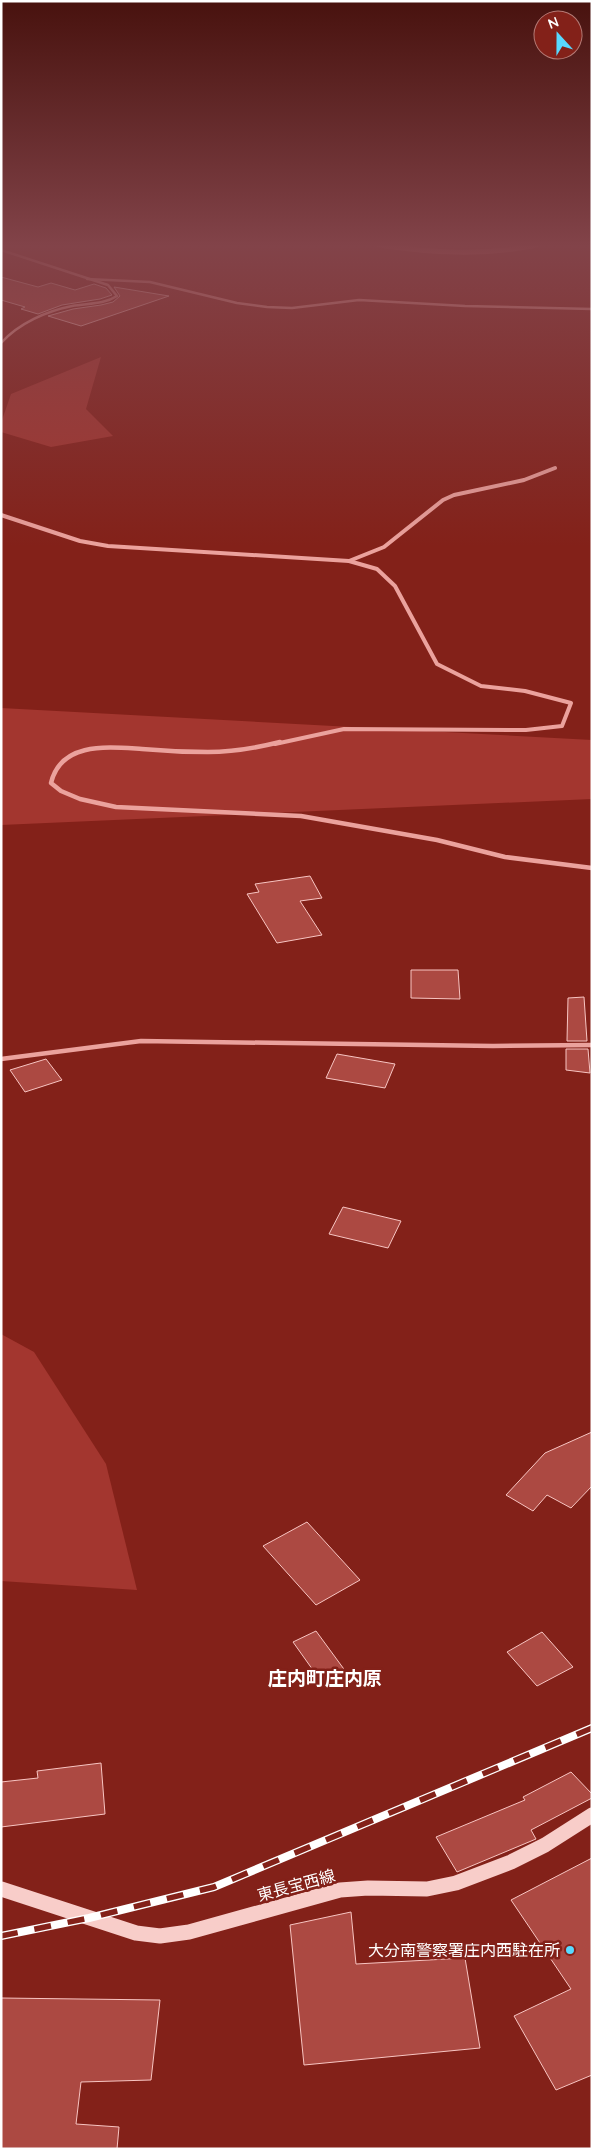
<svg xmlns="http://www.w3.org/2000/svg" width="593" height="2150" font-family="Quicksand,'Noto Sans JP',sans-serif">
  <rect width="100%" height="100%" fill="#832119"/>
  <!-- green -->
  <g fill="#a3362f">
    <path d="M 101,357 L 86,409 L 113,436 L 51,447 L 1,432 L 1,423 L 11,394 Z"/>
    <path d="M 1,708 L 592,740 L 592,799 L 1,825 Z"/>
    <path d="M 1,1334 L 34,1352 L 106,1464 L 137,1590 L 1,1581 Z"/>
  </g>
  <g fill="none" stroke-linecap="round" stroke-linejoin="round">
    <!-- stream -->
    <path stroke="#ee9490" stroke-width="5" d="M 379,245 C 432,253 484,256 537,245"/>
  </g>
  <!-- building -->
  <g fill="#ac4942" stroke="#f8c5c2">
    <path d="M 1,277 L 38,287 L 51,283 L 75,290 L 94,284 L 106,288 L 112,295 L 100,299 L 62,305 L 38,314 L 21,309 L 25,307 L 1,300 Z"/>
    <path d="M 114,287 L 169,296 L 81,326 L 48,316 L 73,309 L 101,305 L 113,302 L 120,296 Z"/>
    <path d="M 310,876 L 322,898 L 300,901 L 322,935 L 277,943 L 247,894 L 259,892 L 255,884 Z"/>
    <path d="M 411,970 L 458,970 L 460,999 L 411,998 Z"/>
    <path d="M 584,997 L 587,1041 L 567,1041 L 568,998 Z"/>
    <path d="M 566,1049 L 588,1049 L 590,1073 L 566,1070 Z"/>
    <path d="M 337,1054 L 395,1064 L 385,1088 L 326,1078 Z"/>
    <path d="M 46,1059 L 62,1080 L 25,1092 L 10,1070 Z"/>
    <path d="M 343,1207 L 401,1221 L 388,1248 L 329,1234 Z"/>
    <path d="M 592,1432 L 592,1486 L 571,1508 L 547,1495 L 533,1511 L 506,1495 L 545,1453 Z"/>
    <path d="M 307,1522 L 360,1580 L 316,1605 L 263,1546 Z"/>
    <path d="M 316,1631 L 349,1676 L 325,1687 L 293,1642 Z"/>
    <path d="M 542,1632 L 573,1667 L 537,1686 L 507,1652 Z"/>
    <path d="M 101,1763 L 105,1814 L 1,1827 L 1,1782 L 38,1778 L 37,1771 Z"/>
    <path d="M 571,1772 L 592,1794 L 592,1798 L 531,1830 L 536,1839 L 457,1872 L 436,1837 L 525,1800 L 523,1797 Z"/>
    <path d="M 592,1858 L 592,2075 L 556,2090 L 514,2016 L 571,1989 L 511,1900 Z"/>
    <path d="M 351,1912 L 356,1964 L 465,1958 L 480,2048 L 304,2065 L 290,1925 Z"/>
    <path d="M 1,1998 L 160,2000 L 151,2080 L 81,2082 L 76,2124 L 119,2127 L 117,2149 L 1,2149 Z"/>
  </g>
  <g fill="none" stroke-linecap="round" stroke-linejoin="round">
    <!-- street-far2 -->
    <g stroke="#eba29d" stroke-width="2.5">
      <path d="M 1,250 L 108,285 L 117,296 C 103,305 88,303 72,306 C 47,311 19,323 1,343"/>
      <path d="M 87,279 L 150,282 L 237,303 L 267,307 L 292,308 L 359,300 L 465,306 L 592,309"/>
    </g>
    <!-- street-far1 -->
    <g stroke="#eba29d" stroke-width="4">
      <path d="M 1,515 L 80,541 L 108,546 L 349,561 L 377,569 L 395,586 L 437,664 L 481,686 L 525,691 L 571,703 L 562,726 L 526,730 L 344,729 L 275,744"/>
      <path d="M 349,561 L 384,547 L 443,500 L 454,495 L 524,480 L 555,468"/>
    </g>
    <!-- street -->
    <g stroke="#eba29d" stroke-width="4.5">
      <path d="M 280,742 C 256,748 232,752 208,752 C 186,752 164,751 142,749 C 109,747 61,741 51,783 L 61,791 L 80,799 L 116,807 L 301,816 L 437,840 L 505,857 L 592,868"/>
      <path d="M 1,1059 L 141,1041 L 493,1046 L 592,1045"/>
    </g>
    <!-- secondary -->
    <path stroke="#f8cdc9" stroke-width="15" d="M 1,1889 L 136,1933 L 160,1936 L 189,1932 L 340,1890 L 368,1888 L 427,1889 L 456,1883 L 511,1862 L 545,1845 L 592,1815"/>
    <!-- rail casing -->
    <g stroke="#fff" stroke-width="8">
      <path id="rail" d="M 1,1936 L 89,1918 L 214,1887 L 592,1728"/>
    </g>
    <!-- rail -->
    <use href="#rail" stroke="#832119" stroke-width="5.5" stroke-dasharray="17" stroke-linecap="butt"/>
  </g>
  <!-- sky -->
  <linearGradient id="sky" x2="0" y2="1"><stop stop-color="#48120e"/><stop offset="0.45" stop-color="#824349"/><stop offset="1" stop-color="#824349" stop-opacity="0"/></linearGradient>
  <rect width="593" height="546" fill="url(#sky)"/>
  <!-- markers -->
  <circle fill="#58d9ff" stroke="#832119" stroke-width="2" cx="570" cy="1950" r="5"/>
  <g text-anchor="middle" stroke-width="5" stroke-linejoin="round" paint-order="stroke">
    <!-- near-street labels -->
    <g font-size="16" fill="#fff" stroke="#832119">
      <text transform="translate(296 1885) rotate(-15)" y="6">東長宝西線</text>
    </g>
    <!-- near-poi labels -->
    <g font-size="16" fill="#fff" stroke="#832119" text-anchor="end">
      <text x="560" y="1956">大分南警察署庄内西駐在所</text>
    </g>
    <!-- near-quarter labels -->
    <g font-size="19" font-weight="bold" fill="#fff" stroke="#832119">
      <text x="325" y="1685">庄内町庄内原</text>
    </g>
  </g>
  <!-- border -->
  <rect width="593" height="2150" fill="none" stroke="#ffffff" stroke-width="5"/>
  <!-- north arrow -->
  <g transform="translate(558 35) rotate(339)"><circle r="24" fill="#832119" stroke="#b57a75"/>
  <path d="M0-4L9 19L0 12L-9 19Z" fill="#58d9ff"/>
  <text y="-8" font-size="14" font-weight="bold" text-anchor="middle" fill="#ffffff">N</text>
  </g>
</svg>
